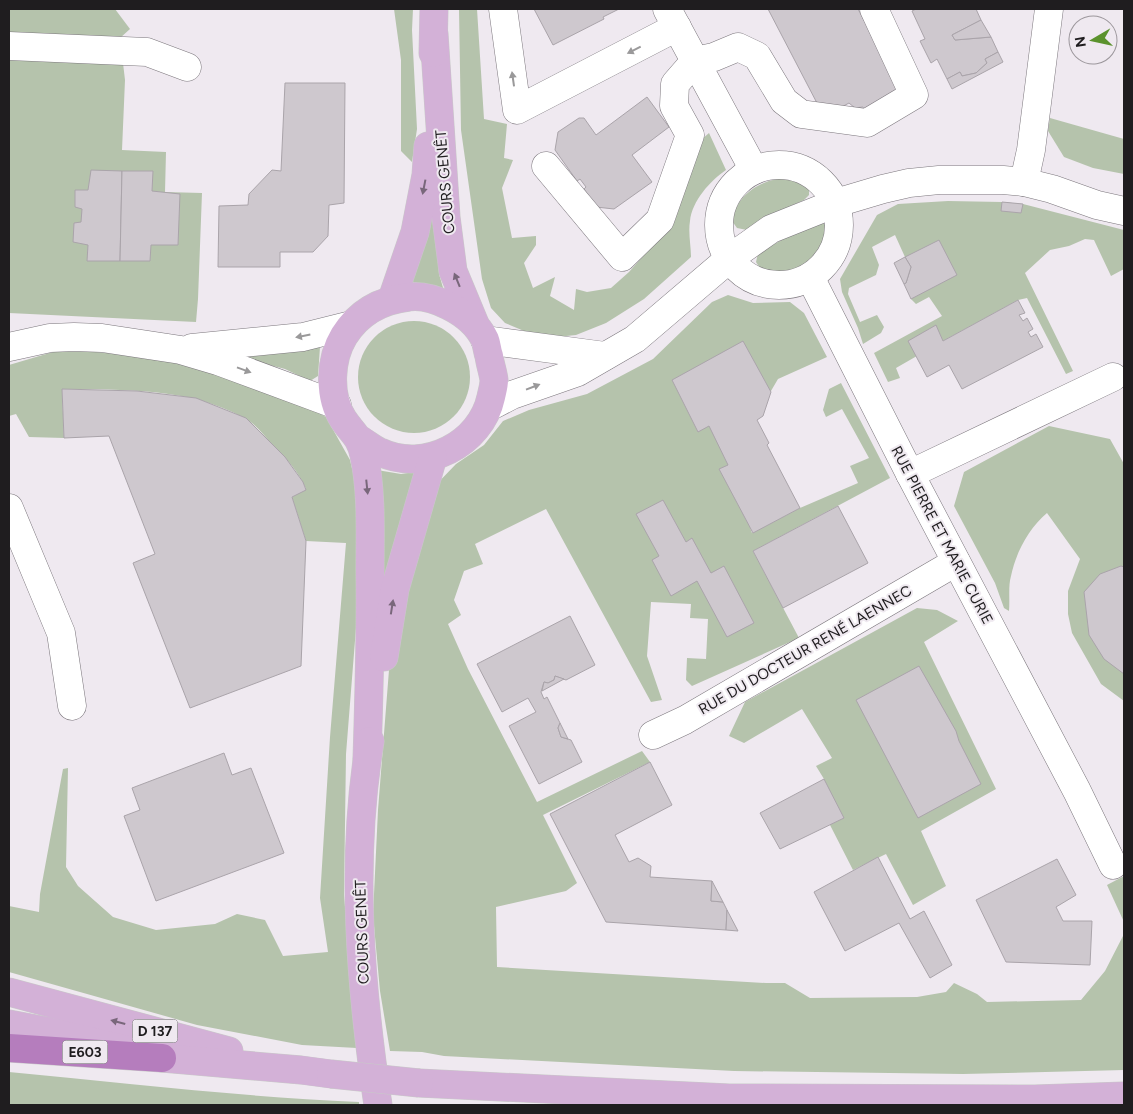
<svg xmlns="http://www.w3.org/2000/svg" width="1133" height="1114" font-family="Figtree,sans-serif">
  <rect width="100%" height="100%" fill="#efe9f0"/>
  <!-- green -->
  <g fill="#b5c3ac">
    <path d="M 9,9 L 115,9 L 130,29 L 120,38 L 125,80 L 122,150 L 166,152 L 165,192 L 202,193 L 198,299 L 196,322 L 9,313 Z"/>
    <path d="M 394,9 L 413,9 L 412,30 L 417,129 L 412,162 L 401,151 L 401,60 Z"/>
    <path d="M 459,9 L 477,9 L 484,119 L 507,124 L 504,158 L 513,160 L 502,188 L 512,238 L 536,236 L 536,245 L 524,263 L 533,288 L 555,277 L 550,296 L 574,310 L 576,289 L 587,292 L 611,288 L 629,272 L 675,220 L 701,140 L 709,133 L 726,170 C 710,181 692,201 690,221 C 688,232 691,246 691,257 L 644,299 L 606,323 L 576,335 L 556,337 L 524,331 L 505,323 L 491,308 L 482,279 L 461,130 Z"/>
    <path d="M 1050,118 L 1124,139 L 1124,174 L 1093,168 L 1064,157 L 1048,131 Z"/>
    <path d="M 788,177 L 806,183 L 809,188 L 809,195 L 804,200 L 778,212 L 747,230 L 737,228 L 732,221 C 737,193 761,180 788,177 Z"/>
    <path d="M 948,201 L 1002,202 L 1023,204 L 1124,230 L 1124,269 L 1111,276 L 1094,240 L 1085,239 L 1069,246 L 1050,250 L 1025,273 L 1073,371 L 1066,374 L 1027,298 L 1018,300 L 943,341 L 896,368 L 900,378 L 888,382 L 874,353 L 942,316 L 929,297 L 916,304 L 911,299 L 905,257 L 895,235 L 872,247 L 879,265 L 876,275 L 849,288 L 848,294 L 860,322 L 877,315 L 884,327 L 881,333 L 863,344 L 858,328 L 842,292 L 840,279 L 877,215 L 898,204 Z"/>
    <path d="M 435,205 L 439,274 L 444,291 L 407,280 Z"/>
    <path d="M 822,221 L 828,229 L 830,235 L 827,243 L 809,264 L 778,276 L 763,273 L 756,262 L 758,253 L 807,226 Z"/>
    <path d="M 728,295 L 753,303 L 790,302 L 804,313 L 827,357 L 778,379 L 728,464 L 752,533 L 800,508 L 858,483 L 850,466 L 869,458 L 842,409 L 826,417 L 823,410 L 829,389 L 841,383 L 890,478 L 753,551 L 799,638 L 692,686 L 686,680 L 687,658 L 706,659 L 708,619 L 690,618 L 691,604 L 651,602 L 647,656 L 662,700 L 651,702 L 546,509 L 475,544 L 483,564 L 464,571 L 454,600 L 461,615 L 448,624 L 468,669 L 537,802 L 642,751 L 650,762 L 543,815 L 577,883 L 566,891 L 496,907 L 497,967 L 766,983 L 785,983 L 810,998 L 917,997 L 946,992 L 954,983 L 977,994 L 987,1002 L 1081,1000 L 1105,971 L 1124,934 L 1124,1070 L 963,1074 L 734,1071 L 444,1056 L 422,1052 L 390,1051 L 380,991 L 373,915 L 378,810 L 389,670 L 431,490 L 456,464 L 484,445 L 503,421 L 529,410 L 587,394 L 653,359 L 712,302 Z"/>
    <circle cx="414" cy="377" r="56"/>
    <path d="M 320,347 L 318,376 L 310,381 L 285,369 L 242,358 L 244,352 Z"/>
    <path d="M 63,349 L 151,357 L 275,388 L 326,417 L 350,460 L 362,510 L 359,590 L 346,754 L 344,895 L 357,1048 L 302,1045 L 197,1025 L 9,972 L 9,906 L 39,912 L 40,894 L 63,769 L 68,768 L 66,867 L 78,886 L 113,917 L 156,930 L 215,924 L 237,914 L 265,920 L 283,956 L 328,952 L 320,898 L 330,737 L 346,543 L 306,541 L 292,497 L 306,489 C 299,472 285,457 272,444 C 264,436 255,423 244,418 C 189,387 123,390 62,389 L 64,438 L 29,437 L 16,414 L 9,416 L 9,365 Z"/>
    <path d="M 1049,426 L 1110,439 L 1124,464 L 1124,701 L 1101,684 L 1072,633 L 1068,614 L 1068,591 L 1080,559 L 1047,513 C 1029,528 1016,552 1011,576 C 1008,586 1010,599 1009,611 L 1004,608 L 995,583 L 954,506 L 964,472 Z"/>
    <path d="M 377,470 L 401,474 L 415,472 L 387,585 L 379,584 Z"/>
    <path d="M 917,608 L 937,610 L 958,621 L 924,642 L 996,789 L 921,831 L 946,886 L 913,905 L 886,854 L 853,870 L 830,825 L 824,779 L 816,766 L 832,758 L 802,709 L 744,743 L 729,736 L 745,702 Z"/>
    <path d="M 1124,876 L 1124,922 L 1107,885 Z"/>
    <path d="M 9,1072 C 125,1083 242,1097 359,1102 L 359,1105 L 9,1105 Z"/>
  </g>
  <!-- building -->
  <g fill="#cec8ce" stroke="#aaa4aa">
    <path d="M 534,9 L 619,9 L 603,17 L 604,19 L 553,45 Z"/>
    <path d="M 768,9 L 858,9 L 902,93 L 866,112 L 863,107 L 855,108 L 849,103 L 836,110 L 818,105 Z"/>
    <path d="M 916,9 L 976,9 L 981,20 L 952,35 L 955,40 L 991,37 L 998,52 L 985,59 L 987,63 L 976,73 L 962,76 L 960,72 L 947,79 L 937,59 L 931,63 L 920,41 L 925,39 L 912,11 Z"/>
    <path d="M 981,20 L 991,37 L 955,40 L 952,35 Z"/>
    <path d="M 998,52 L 1003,62 L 952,89 L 947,79 L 960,72 L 962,76 L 976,73 L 987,63 L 985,59 Z"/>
    <path d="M 285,83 L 345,83 L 344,203 L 329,205 L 328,236 L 313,252 L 280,252 L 280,267 L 218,267 L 219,206 L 248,205 L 249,194 L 272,170 L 281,171 Z"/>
    <path d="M 647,97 L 669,127 L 632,155 L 652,182 L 614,209 L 596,207 L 584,189 L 586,187 L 580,179 L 577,181 L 555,150 L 558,132 L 579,118 L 584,118 L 596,135 Z"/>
    <path d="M 91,170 L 122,171 L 120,261 L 87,261 L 88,245 L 73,242 L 74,223 L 81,222 L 82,209 L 75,207 L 75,190 L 88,190 Z"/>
    <path d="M 122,171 L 153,171 L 152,191 L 180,194 L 178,245 L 151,245 L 150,261 L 120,261 Z"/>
    <path d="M 1002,202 L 1023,204 L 1021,213 L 1001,211 Z"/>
    <path d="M 939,240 L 957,275 L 911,299 L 904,284 L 906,283 L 911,267 L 905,257 Z"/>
    <path d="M 905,257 L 911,267 L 906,283 L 904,284 L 894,263 Z"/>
    <path d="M 1018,300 L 1025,313 L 1019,315 L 1023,321 L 1027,318 L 1033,329 L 1028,332 L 1031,337 L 1036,334 L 1043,347 L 962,389 L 949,365 L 927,377 L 908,341 L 936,325 L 943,341 Z"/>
    <path d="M 743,341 L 771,392 L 763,416 L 757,420 L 769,443 L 767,445 L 800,508 L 753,533 L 719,469 L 728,465 L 709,426 L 698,432 L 672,380 Z"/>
    <path d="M 62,389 L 137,391 L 196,398 L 246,418 L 285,457 L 303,482 L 306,490 L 292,497 L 306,541 L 301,666 L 190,708 L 133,563 L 155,554 L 109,436 L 64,438 Z"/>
    <path d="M 663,500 L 686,542 L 692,538 L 711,573 L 724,566 L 754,623 L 727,637 L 697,581 L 671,596 L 652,560 L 659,556 L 636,514 Z"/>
    <path d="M 838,506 L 868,563 L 783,608 L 753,551 Z"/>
    <path d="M 1121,566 L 1124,567 L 1124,674 L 1104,659 L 1089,635 L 1084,592 L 1100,574 Z"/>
    <path d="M 570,616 L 595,665 L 566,680 L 555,676 L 554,680 L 548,683 L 544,682 L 541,692 L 544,699 L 547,697 L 560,723 L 558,728 L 561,737 L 571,740 L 582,762 L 539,784 L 509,726 L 536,712 L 528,698 L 502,712 L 477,664 Z"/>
    <path d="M 919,666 L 956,731 L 959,741 L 981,784 L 918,818 L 856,700 Z"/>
    <path d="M 555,676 L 564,679 L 542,691 L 544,682 L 548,683 L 554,680 Z"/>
    <path d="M 560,723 L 568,739 L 561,737 L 558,728 Z"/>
    <path d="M 224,753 L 232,775 L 251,768 L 284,853 L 156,901 L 124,816 L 140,810 L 132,788 Z"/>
    <path d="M 650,762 L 672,805 L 615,835 L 629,862 L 638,858 L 651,866 L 650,877 L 712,881 L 711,901 L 723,902 L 727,910 L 726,930 L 606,922 L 550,814 Z"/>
    <path d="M 824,779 L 844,818 L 780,849 L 760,813 Z"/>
    <path d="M 878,857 L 910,919 L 924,911 L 952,965 L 930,978 L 899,923 L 845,951 L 814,892 Z"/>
    <path d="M 1057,859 L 1076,895 L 1056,907 L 1063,921 L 1092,921 L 1090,965 L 1006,962 L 976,900 Z"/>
    <path d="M 712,881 L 723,902 L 711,901 Z"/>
    <path d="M 727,910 L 738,931 L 726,930 Z"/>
  </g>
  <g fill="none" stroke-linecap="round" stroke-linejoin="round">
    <!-- minor casing -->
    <g stroke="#7c777d" stroke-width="29">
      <g id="minor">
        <path d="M 503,9 L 517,110 L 677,27"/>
        <path d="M 667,9 L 754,170"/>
        <path d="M 9,46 L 147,52 L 187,67"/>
        <circle cx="779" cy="225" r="60"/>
        <path d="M 546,166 L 622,257 L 660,220 L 690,135 L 674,106 L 675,84 L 695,61 L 714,57 L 738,47 L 757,56 L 784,101 L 801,114 L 867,123 L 914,95 L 874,9"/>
        <path d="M 1024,182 L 1031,150 L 1049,9"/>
        <path d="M 810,277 L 910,474 L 1077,791 L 1113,865"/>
        <path d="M 485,340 L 605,356"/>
        <path d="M 9,347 L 50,338 L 74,337 L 102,338 L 181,350 L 218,361 L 337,405"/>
        <path d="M 192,348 L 303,337 L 351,325"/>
        <path d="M 489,407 L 512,395 L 578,372 L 635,339 L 730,258 L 771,229 L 836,203 L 883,189 L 909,183 L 939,180 L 1003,180 L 1024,182 L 1052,189 L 1097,205 L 1124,211"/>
        <path d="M 910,474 L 1113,377"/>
        <path d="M 9,508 L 61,633 L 72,706"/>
        <path d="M 653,735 L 685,720 L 956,562"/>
      </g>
    </g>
    <!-- major casing -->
    <g stroke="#c9c9c9" stroke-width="29">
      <g id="major">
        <path d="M 434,34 L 446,217 L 453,271 L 475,324"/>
        <path d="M 433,53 L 434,9"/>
        <path d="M 392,299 L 415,232 L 426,175 L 428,146"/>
        <path d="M 359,439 C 366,443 373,449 380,452 C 425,473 481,444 491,397 C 492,392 494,386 494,380 C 493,372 490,364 489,356 C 487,351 487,345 485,340 C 478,325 463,313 449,306 C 437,300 423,295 409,297 C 382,300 359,312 344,336 C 330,359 328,395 343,419 C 352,433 360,436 364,455 C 372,492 370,533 370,571 C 371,634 369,696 367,759"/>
        <path d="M 384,657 L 395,589 L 433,457"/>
        <path d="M 370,741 C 350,861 360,985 378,1105"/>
        <path d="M 9,992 L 229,1051"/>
        <path d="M 9,1024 L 46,1031 L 162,1058 L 301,1070 L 331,1074"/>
        <path d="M 419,1083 L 729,1098 L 1035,1099 L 1124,1096"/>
      </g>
    </g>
    <!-- highway casing -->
    <g stroke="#c9c9c9" stroke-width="29">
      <path id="highway" d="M 9,1048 L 162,1058"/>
    </g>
    <!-- minor -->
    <use href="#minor" stroke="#fff" stroke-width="28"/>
    <!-- major -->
    <use href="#major" stroke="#d3b1d7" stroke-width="28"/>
    <!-- highway -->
    <use href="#highway" stroke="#b57dbd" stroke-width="28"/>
    <!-- major-bridge casing -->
    <g stroke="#c9c9c9" stroke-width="29" stroke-linecap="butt">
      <path id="major-bridge" d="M 331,1074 L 419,1083"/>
    </g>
    <!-- major-bridge -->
    <use href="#major-bridge" stroke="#d3b1d7" stroke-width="28"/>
  </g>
  <!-- one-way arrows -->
  <defs><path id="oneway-solid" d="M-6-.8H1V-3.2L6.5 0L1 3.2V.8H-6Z" transform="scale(1.25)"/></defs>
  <g fill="#9a999a">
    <use href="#oneway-solid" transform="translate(634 50) rotate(153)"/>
    <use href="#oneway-solid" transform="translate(513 79) rotate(-98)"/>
    <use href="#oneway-solid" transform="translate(303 336) rotate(169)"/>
    <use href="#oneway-solid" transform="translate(244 370) rotate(20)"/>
    <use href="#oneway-solid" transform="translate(533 387) rotate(-21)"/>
  </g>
  <g fill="#79677b">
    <use href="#oneway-solid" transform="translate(424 187) rotate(101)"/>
    <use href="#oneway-solid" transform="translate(457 280) rotate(-112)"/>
    <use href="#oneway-solid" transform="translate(367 487) rotate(84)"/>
    <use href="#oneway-solid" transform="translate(392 607) rotate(-81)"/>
    <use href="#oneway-solid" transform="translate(118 1022) rotate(-165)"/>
  </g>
  <g text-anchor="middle" stroke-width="4" stroke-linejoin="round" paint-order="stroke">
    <!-- shield labels -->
    <g fill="#efe9f0" stroke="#5d5a5e" stroke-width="1">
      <rect x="132.5" y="1019.5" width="45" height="23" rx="4"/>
      <rect x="62.5" y="1040.5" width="45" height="23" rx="4"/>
    </g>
    <g font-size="14" font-weight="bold" fill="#1f1d1f">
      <text x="155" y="1036">D 137</text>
      <text x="85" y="1057">E603</text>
    </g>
    <!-- street labels -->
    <g font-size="15" fill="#1f1d1f" stroke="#efe9f0">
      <text transform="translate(445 182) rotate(-95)" y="5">COURS GENÊT</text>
      <text transform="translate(942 535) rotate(62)" y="5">RUE PIERRE ET MARIE CURIE</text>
      <text transform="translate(805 650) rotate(-30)" y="5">RUE DU DOCTEUR RENÉ LAENNEC</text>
      <text transform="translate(362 932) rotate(-92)" y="5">COURS GENÊT</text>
    </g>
  </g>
  <!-- border -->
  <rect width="1133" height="1114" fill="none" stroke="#1f1d1f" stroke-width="20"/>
  <!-- north arrow -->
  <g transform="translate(1093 40) rotate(261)"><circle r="24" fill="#efe9f0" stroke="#9c979c"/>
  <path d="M0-4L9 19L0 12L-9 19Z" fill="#5b922d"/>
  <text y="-8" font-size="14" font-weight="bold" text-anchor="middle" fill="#1f1d1f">N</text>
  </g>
</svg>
